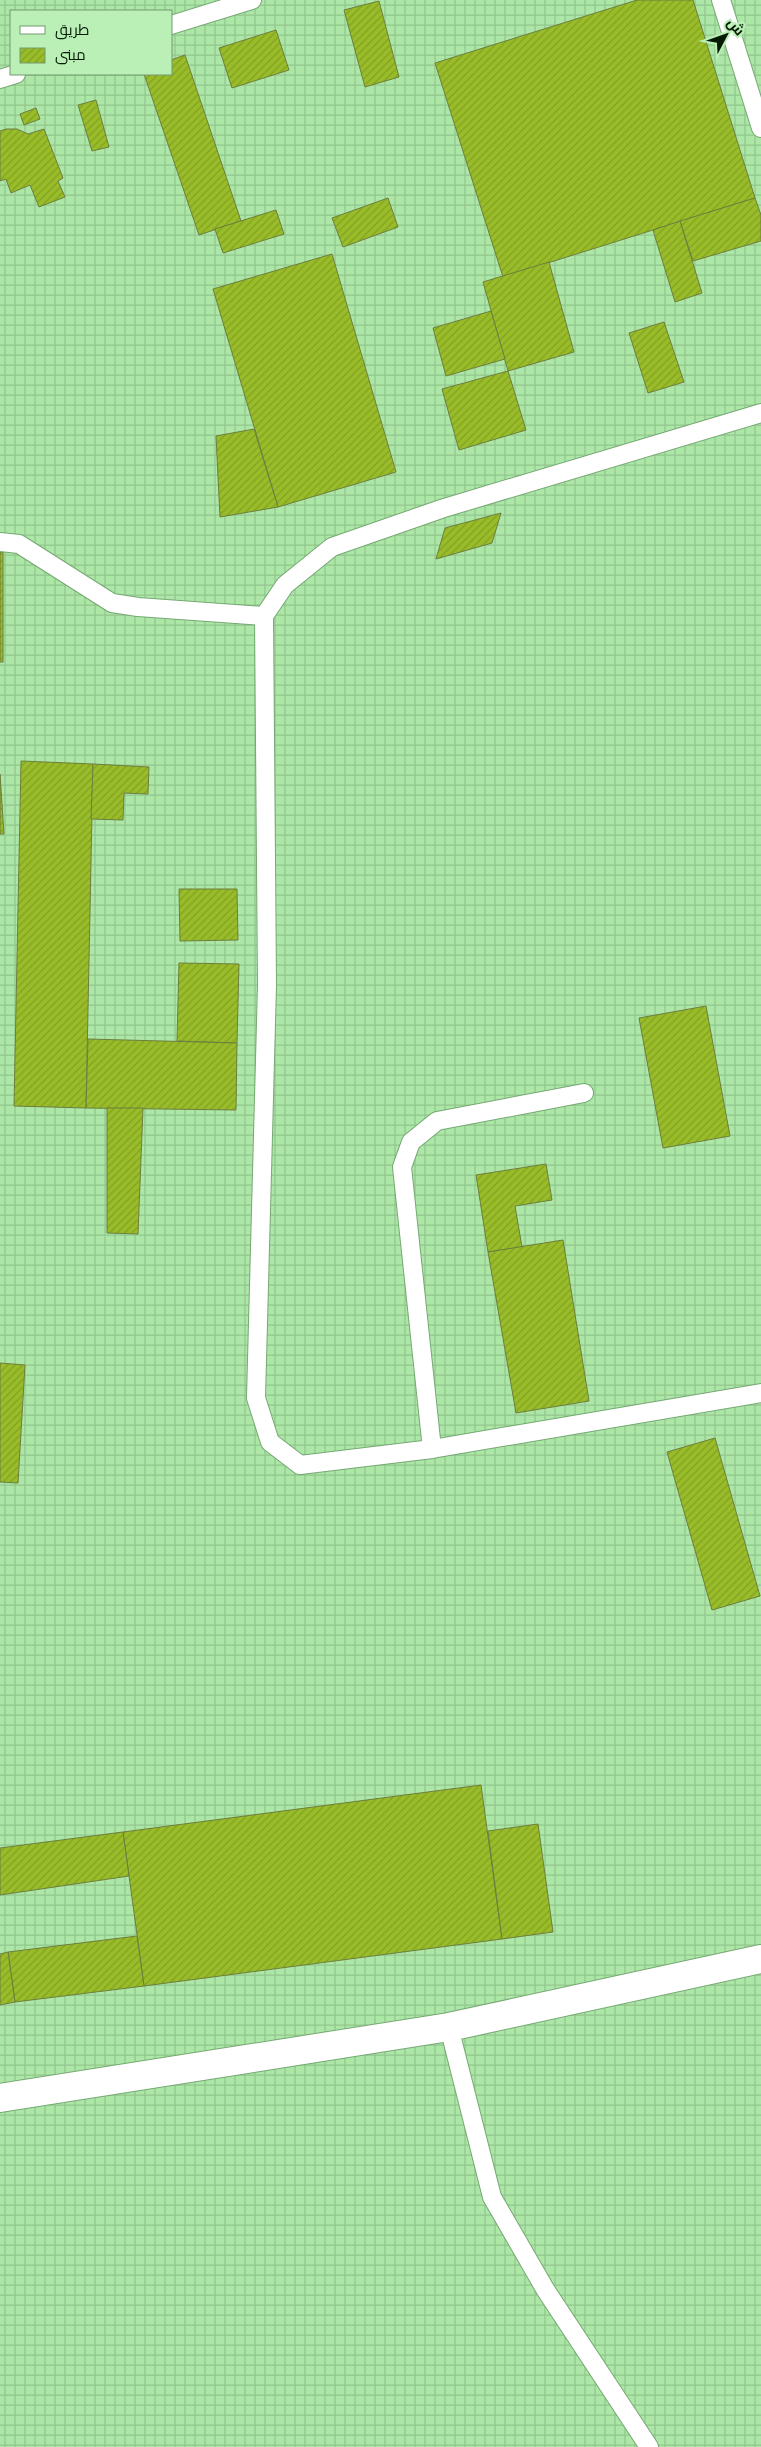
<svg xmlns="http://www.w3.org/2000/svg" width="761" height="2447" font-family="'PT Sans',Cairo,sans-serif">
  <defs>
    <pattern id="industrial-grid" width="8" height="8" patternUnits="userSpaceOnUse" patternTransform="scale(1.25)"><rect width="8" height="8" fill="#ace7a7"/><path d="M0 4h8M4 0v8" fill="none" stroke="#92c68e"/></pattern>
    <pattern id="building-hatch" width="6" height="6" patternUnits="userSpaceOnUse" patternTransform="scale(1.25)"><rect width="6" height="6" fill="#99bc29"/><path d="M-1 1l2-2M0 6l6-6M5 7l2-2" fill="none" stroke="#82a123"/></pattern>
  </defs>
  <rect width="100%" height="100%" fill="#baefb6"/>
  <!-- industrial -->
  <path fill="url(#industrial-grid)" fill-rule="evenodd" d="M 0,0 L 761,0 L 761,2447 L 0,2447 ZM 11,11 L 171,11 L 171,74 L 11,74 Z"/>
  <!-- building -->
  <g fill="url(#building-hatch)" stroke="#6c7f3d">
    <path d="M 637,0 L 693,0 L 755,198 L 503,277 L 435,63 Z"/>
    <path d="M 379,1 L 399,77 L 365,87 L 344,10 Z"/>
    <path d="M 276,30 L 289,70 L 232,88 L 219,48 Z"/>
    <path d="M 185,55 L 241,221 L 199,235 L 144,74 L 171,74 L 171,60 Z"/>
    <path d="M 96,100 L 109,147 L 92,151 L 78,105 Z"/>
    <path d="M 36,108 L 40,119 L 24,125 L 20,114 Z"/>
    <path d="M 6,129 L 17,129 L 28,134 L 44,129 L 63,178 L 58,181 L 65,197 L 39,207 L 30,185 L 11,193 L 6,179 L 0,181 L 0,131 Z"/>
    <path d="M 388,198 L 398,227 L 343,247 L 332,218 Z"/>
    <path d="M 755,198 L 761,215 L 761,241 L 693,261 L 680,221 Z"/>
    <path d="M 276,210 L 284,234 L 223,253 L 215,229 Z"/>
    <path d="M 680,221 L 702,293 L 675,302 L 653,230 Z"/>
    <path d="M 332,254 L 396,472 L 278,507 L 213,289 Z"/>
    <path d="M 549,262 L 574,352 L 508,371 L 483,282 Z"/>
    <path d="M 491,311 L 505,359 L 446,376 L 433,328 Z"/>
    <path d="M 664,322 L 684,382 L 648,393 L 629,333 Z"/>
    <path d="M 508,371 L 526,430 L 459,450 L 442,389 Z"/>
    <path d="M 254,429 L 278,507 L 220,517 L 216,436 Z"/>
    <path d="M 501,513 L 492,543 L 436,559 L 445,528 Z"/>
    <rect x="0" y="552" width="3" height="110"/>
    <path d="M 21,761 L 93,764 L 86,1108 L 14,1106 Z"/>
    <path d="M 93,764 L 149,767 L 148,794 L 124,793 L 123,820 L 91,819 Z"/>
    <path d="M 0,774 L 4,834 L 0,834 Z"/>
    <path d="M 179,889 L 237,889 L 238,940 L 180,941 Z"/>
    <path d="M 179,963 L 239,964 L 237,1043 L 177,1041 Z"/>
    <path d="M 706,1006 L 730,1136 L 663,1148 L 639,1018 Z"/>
    <path d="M 88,1039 L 237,1043 L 236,1110 L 86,1108 Z"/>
    <path d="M 107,1108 L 143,1108 L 138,1234 L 107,1233 Z"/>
    <path d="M 546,1164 L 552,1200 L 515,1206 L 522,1247 L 488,1252 L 476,1175 Z"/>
    <path d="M 563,1240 L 589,1401 L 516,1413 L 488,1252 Z"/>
    <path d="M 0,1363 L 25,1365 L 18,1483 L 0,1482 Z"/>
    <path d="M 715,1438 L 760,1596 L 712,1610 L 667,1452 Z"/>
    <path d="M 481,1785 L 502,1939 L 144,1986 L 123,1832 Z"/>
    <path d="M 538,1824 L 553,1932 L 502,1939 L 488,1831 Z"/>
    <path d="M 123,1832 L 129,1876 L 0,1895 L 0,1848 Z"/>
    <path d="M 137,1936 L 144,1986 L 15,2002 L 8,1952 Z"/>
    <path d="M 8,1952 L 15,2002 L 0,2005 L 0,1954 Z"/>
  </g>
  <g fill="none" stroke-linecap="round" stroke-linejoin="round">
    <!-- lane casing -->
    <g stroke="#76a973" stroke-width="20">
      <g id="lane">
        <path d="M 721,0 L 761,128"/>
        <path d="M 171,25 L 252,0"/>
        <path d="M 0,79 L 16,74"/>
        <path d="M 761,413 L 444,508 L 332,547 L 285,585 L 264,616 L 267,985 L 256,1398 L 270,1442 L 300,1465 L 432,1449 L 761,1393"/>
        <path d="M 0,542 L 19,544 L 112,603 L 138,607 L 264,616"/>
        <path d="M 432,1449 L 402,1167 L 411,1142 L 437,1121 L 584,1093"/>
        <path d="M 449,2027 L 492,2197 L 545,2289 L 649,2447"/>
      </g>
    </g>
    <!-- secondary casing -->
    <g stroke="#76a973" stroke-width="30">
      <path id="secondary" d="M 0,2098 L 449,2027 L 761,1959"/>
    </g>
    <!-- lane -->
    <use href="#lane" stroke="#fff" stroke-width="18"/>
    <!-- secondary -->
    <use href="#secondary" stroke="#fff" stroke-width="28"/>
  </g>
  <!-- legend -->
  <rect x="10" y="10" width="162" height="65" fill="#baefb6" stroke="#729a70"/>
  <rect x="20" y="26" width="25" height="8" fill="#ffffff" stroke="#729a70"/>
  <text x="55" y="35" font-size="15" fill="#061a06">طريق</text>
  <rect x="20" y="48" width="25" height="15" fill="url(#building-hatch)" stroke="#729a70"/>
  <text x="55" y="60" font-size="15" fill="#061a06">مبنى</text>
  <!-- north arrow -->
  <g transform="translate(726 35) rotate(49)" stroke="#baefb6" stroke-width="4" paint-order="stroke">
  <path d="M0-4L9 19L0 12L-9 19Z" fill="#061a06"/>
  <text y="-8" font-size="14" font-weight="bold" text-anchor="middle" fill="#061a06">ش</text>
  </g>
</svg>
